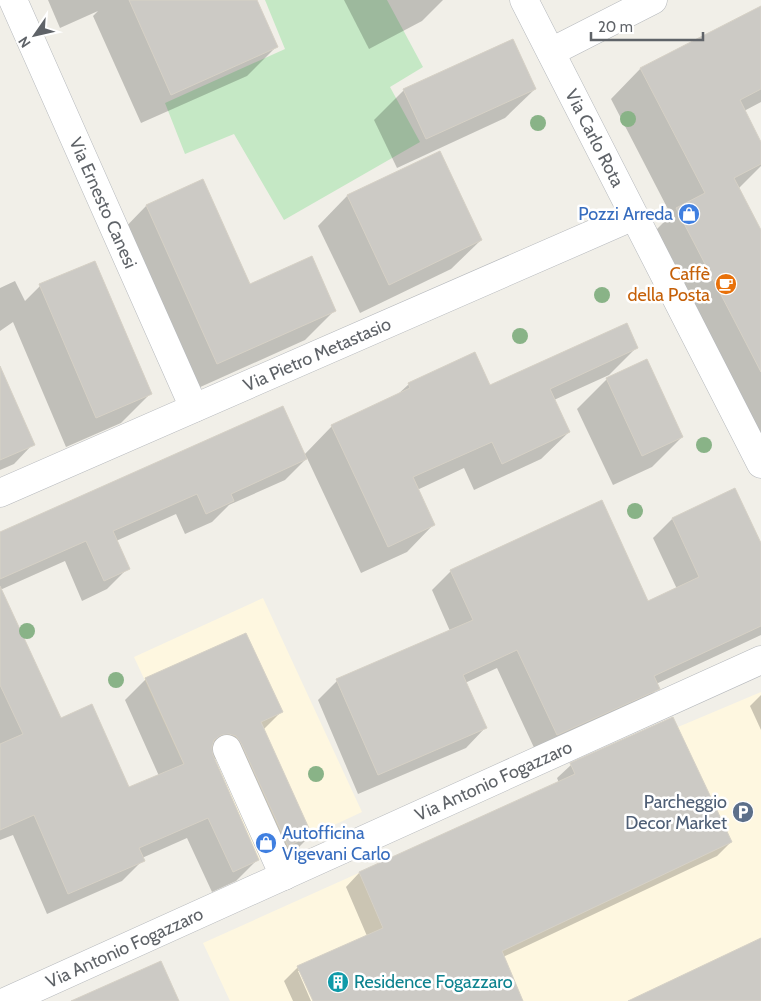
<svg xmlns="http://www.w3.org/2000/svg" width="761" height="1001" font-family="Cabin,sans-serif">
  <rect width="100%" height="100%" fill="#f1efe8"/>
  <!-- commercial -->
  <g fill="#fef7e0">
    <path d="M 263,598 L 362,812 L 233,872 L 134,657 Z"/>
    <path d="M 761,692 L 761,1001 L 230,1001 L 203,943 L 450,832 L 678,727 Z"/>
  </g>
  <!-- green -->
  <path fill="#c5e8c5" d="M 265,0 L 387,0 L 423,67 L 390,87 L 420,142 L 284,220 L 234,134 L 185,154 L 165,103 L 285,49 Z"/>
  <!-- shadow -->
  <g fill="#0003">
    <path d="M 48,0 L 255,0 L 276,47 L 247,76 L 141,123 L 93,16 L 98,11 L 60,28 Z"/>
    <path d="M 344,0 L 443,0 L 422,21 L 369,49 Z"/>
    <path d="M 761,7 L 761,102 L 744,111 L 761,145 L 761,166 L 738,189 L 761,233 L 761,466 L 647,239 L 671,215 L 611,99 L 640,69 Z"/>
    <path d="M 535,89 L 505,118 L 397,168 L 374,120 L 404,90 Z"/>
    <path d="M 439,153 L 481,240 L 451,269 L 360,313 L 318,226 L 347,196 Z"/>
    <path d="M 203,181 L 249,286 L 334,311 L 305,340 L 187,393 L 117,236 L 146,206 Z"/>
    <path d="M 15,281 L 25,301 L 40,286 L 150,394 L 121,423 L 66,447 L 13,322 L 0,331 L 0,288 Z"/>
    <path d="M 637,347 L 609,375 L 554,400 L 569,432 L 541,459 L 474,490 L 464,468 L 417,490 L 434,524 L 407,552 L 361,573 L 307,458 L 285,480 L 229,505 L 212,522 L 185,534 L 176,514 L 116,541 L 128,568 L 107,589 L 82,601 L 65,561 L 0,590 L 61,720 L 128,789 L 159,776 L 125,700 L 146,679 L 281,712 L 263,730 L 311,835 L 290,856 L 267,866 L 221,764 L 211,755 L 257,860 L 236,881 L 212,892 L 187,838 L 142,858 L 143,860 L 122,881 L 47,914 L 13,835 L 0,840 L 0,533 L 304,455 L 332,426 L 396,396 L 409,384 L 490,386 Z"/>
    <path d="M 0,369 L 33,444 L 14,464 L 0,470 Z"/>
    <path d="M 607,379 L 682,437 L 652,467 L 613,485 L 577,409 Z"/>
    <path d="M 735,489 L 761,546 L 761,635 L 656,684 L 658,688 L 639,708 L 537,754 L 497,668 L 465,683 L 485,728 L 466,748 L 358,794 L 318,700 L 337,681 L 450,631 L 432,590 L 451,571 L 647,603 L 677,589 L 653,538 L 672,519 Z"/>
    <path d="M 761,695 L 761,730 L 750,706 Z"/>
    <path d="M 571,765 L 731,842 L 717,856 L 503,957 L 521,1001 L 314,1001 L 301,971 L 298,971 L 311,1001 L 293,1001 L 284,981 L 298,967 L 367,936 L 346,887 L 359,873 L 559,783 L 557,778 Z"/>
  </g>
  <!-- building -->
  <g fill="#cccac5" stroke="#d6d1c6">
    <path d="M 129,0 L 257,0 L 278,47 L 171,95 Z"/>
    <path d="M 761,6 L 761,89 L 740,100 L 761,142 L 761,164 L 734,178 L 761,230 L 761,372 L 676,208 L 705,193 L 640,68 Z"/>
    <path d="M 513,39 L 536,89 L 426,139 L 403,89 Z"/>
    <path d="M 440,151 L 482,240 L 389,285 L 347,195 Z"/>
    <path d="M 203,179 L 250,284 L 312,256 L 336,311 L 217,364 L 146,205 Z"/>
    <path d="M 95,261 L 152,394 L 96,418 L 39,284 Z"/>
    <path d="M 627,323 L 638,348 L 550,389 L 570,432 L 502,464 L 492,442 L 413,477 L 435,525 L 388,547 L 331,425 L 410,388 L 408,383 L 475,352 L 490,385 Z"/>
    <path d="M 647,359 L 683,437 L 642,456 L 606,378 Z"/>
    <path d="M 0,366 L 35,445 L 0,460 Z"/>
    <path d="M 283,406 L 307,459 L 231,494 L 234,501 L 206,514 L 197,494 L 113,531 L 130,569 L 104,581 L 86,541 L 0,579 L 0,532 Z"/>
    <path d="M 735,488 L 761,543 L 761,626 L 654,676 L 660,689 L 557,735 L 517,650 L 463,675 L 487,728 L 378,775 L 336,679 L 473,620 L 450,570 L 602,500 L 648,601 L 699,577 L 672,518 Z"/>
    <path d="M 0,586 L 61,718 L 92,704 L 129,787 L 184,764 L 145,678 L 246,633 L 283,712 L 261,722 L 312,835 L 288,846 L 241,743 L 236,736 L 229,734 L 221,735 L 214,740 L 212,747 L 213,755 L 259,860 L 233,872 L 208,818 L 139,848 L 145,861 L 68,894 L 34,815 L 0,830 L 0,744 L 23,734 L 0,685 Z"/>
    <path d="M 673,717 L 732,842 L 502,951 L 523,1001 L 313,1001 L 297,966 L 383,928 L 359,872 L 575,774 L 570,763 Z"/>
    <path d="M 761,938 L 761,1001 L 628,1001 Z"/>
    <path d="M 161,961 L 179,1001 L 71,1001 Z"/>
  </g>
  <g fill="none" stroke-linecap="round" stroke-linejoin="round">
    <!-- minor casing -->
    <g stroke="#b5b8bc" stroke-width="29">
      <g id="minor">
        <path id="s1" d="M 13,0 L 194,408"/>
        <path id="s2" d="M 524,0 L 761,464"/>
        <path d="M 551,52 L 653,0"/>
        <path id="s3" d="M 0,493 L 634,216"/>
        <path d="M 227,749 L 284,876"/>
        <path id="s4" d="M 7,1001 L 761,660"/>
      </g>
    </g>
    <!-- minor -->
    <use href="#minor" stroke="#fff" stroke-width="28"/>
  </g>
  <!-- trees -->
  <g fill="#89b387">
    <circle cx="628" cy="119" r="8"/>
    <circle cx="538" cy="123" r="8"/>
    <circle cx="602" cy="295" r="8"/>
    <circle cx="520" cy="336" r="8"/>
    <circle cx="704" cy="445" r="8"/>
    <circle cx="635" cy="511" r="8"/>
    <circle cx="27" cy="631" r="8"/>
    <circle cx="116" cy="680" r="8"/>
    <circle cx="316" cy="774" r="8"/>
  </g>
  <!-- icons -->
  <defs>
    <g id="shop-disc" transform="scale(1.125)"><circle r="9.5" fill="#3f7fe0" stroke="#fff"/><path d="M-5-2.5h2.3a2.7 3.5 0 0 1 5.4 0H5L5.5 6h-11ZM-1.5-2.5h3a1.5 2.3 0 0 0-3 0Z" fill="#fff"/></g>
    <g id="cafe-disc" transform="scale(1.125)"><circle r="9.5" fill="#e8710a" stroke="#fff"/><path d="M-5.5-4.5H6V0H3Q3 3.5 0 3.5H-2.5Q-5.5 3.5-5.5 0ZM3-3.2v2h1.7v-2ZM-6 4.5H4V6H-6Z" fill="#fff"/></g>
    <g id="parking-disc" transform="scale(1.125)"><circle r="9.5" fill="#5c6f8a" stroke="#fff"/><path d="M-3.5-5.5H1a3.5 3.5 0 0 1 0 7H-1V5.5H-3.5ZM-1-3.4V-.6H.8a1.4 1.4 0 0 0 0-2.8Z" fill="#fff"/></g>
    <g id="building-disc" transform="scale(1.125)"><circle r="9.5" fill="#0f9aa8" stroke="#fff"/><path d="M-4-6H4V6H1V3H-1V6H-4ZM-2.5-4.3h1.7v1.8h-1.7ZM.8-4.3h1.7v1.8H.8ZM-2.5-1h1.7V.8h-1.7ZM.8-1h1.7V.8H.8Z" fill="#fff"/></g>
  </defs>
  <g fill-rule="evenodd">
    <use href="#shop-disc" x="689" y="214"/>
    <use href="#cafe-disc" x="726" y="284"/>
    <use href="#parking-disc" x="743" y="812"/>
    <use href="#shop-disc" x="266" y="843"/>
    <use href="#building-disc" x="338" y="982"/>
  </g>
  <g text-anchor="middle" stroke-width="5" stroke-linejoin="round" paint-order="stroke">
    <!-- street labels -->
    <g font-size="18" fill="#5f6368" stroke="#fff">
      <text dy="6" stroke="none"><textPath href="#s2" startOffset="155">Via Carlo Rota</textPath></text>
      <text dy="6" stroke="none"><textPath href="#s1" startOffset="222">Via Ernesto Canesi</textPath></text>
      <text dy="6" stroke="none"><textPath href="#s3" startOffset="346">Via Pietro Metastasio</textPath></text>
      <text dy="6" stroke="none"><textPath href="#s4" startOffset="534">Via Antonio Fogazzaro</textPath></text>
      <text dy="6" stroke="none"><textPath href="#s4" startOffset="129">Via Antonio Fogazzaro</textPath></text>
    </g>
    <!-- shop labels -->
    <g font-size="18" fill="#366cbe" stroke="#fff" text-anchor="end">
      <text x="673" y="220">Pozzi Arreda</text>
      <text x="282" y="839" text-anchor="start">Autofficina<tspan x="282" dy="21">Vigevani Carlo</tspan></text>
    </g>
    <!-- food labels -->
    <g font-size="18" fill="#c56008" stroke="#fff" text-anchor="end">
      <text x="710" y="280">Caffè<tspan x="710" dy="21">della Posta</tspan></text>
    </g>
    <!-- service labels -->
    <g font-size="18" fill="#4e5e75" stroke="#fff" text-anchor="end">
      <text x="727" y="808">Parcheggio<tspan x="727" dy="21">Decor Market</tspan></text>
    </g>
    <!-- culture labels -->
    <g font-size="18" fill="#0d838f" stroke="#fff" text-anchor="start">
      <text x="354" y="988">Residence Fogazzaro</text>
    </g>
  </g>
  <!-- north arrow -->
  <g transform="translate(35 35) rotate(236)" stroke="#ffffff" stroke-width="4" paint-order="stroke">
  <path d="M0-4L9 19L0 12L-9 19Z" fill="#5f6368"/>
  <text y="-8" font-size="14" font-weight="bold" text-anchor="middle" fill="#5f6368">N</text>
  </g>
  <!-- scale -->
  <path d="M591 32v8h112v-8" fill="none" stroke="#5f6368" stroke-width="2.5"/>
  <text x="598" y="32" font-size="15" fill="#5f6368" stroke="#ffffff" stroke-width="4" paint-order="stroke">20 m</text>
</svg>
